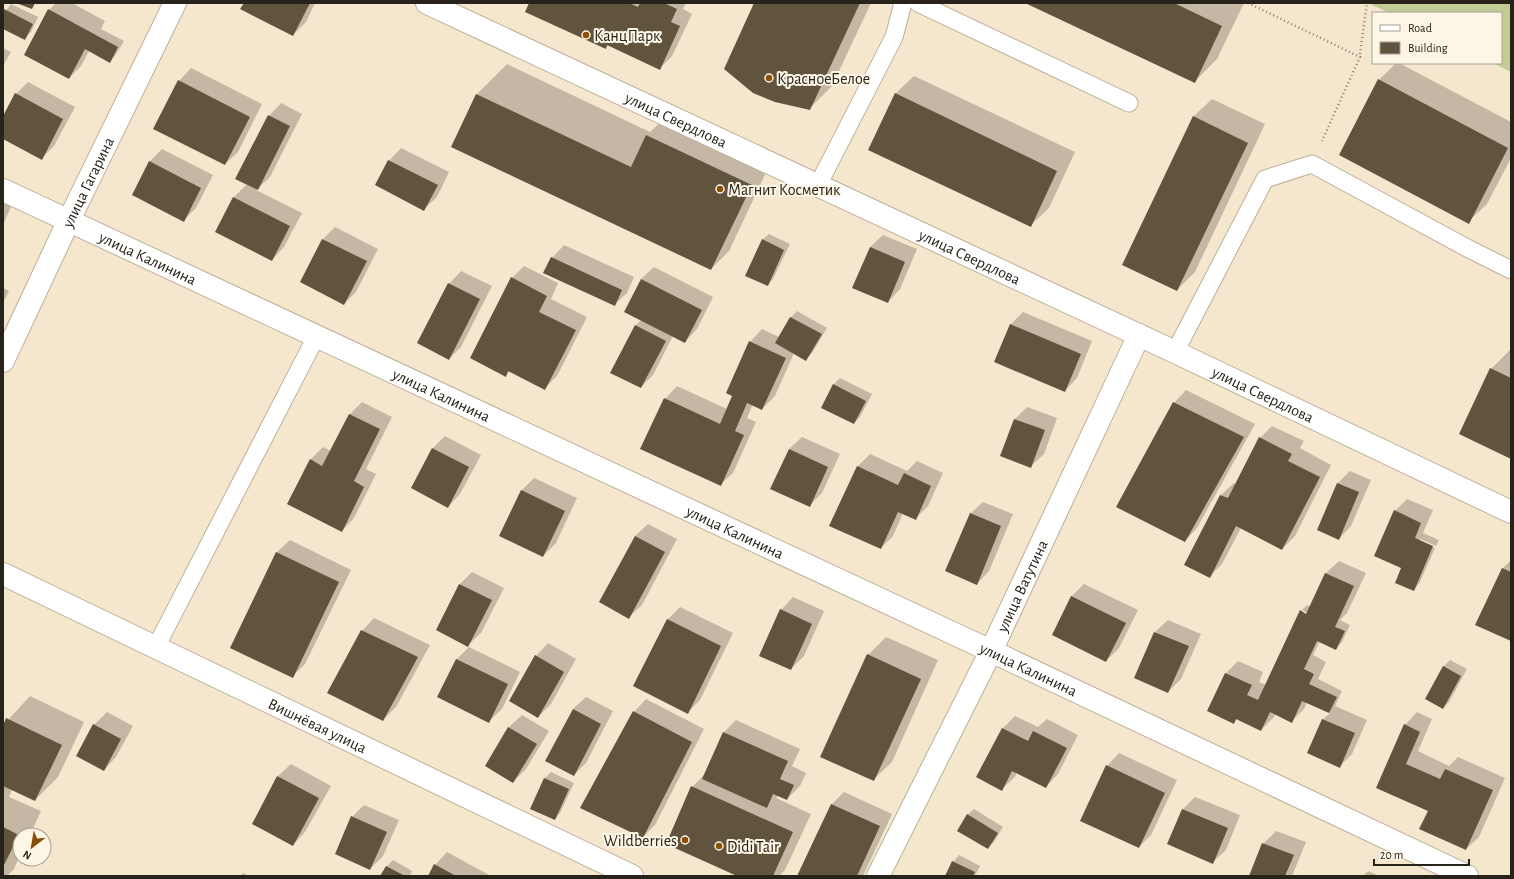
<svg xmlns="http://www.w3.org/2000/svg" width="1514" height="879" font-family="'Alegreya Sans',sans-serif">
  <rect width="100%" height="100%" fill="#f5e7ce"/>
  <!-- green -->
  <path fill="#c3cc97" d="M 1368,3 L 1511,3 L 1511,72 L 1493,63 L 1501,63 L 1501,13 L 1389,13 Z"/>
  <!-- shadow -->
  <g fill="#0003">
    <path d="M 56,3 L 72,3 L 105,21 L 101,29 L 124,41 L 115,56 L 109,62 L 89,51 L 81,66 L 69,78 L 49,10 Z"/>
    <path d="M 245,3 L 315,3 L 306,22 L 293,35 Z"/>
    <path d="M 530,3 L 686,3 L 683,9 L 692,14 L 672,56 L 659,69 L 609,45 L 605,48 Z"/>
    <path d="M 756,3 L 871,3 L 832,86 L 809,109 Z"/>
    <path d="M 1028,3 L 1244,3 L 1217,59 L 1194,82 Z"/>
    <path d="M 11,4 L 38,17 L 31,32 L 25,38 L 3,27 L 3,14 Z"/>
    <path d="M 3,48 L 11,52 L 3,66 Z"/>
    <path d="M 1396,63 L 1399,63 L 1511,122 L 1511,158 L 1487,204 L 1468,222 L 1379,80 Z"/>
    <path d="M 507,64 L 650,132 L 666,117 L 769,166 L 729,251 L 711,269 L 452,147 L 477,94 Z"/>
    <path d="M 191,68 L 262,104 L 238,152 L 225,164 L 179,81 Z"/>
    <path d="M 914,76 L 1075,152 L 1049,208 L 1030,226 L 895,94 Z"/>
    <path d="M 28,82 L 75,107 L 54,146 L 42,158 L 3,138 L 3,118 L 16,94 Z"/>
    <path d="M 1212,99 L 1265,124 L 1195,272 L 1177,290 L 1193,117 Z"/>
    <path d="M 281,103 L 302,114 L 270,177 L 256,190 L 302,213 L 284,247 L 272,260 L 233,198 L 247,184 L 269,116 Z"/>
    <path d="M 401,148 L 449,172 L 437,197 L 424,209 L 389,161 Z"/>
    <path d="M 162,149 L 213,175 L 196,208 L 184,220 L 149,162 Z"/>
    <path d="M 3,195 L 14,200 L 3,225 Z"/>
    <path d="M 335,227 L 378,249 L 356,292 L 344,304 L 323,239 Z"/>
    <path d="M 769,234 L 790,244 L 773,279 L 767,285 L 762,240 Z"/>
    <path d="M 883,235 L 917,249 L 900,289 L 888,302 L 870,247 Z"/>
    <path d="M 564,245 L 634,277 L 627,293 L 614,305 L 552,258 Z"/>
    <path d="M 524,266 L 558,283 L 551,299 L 587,317 L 557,376 L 545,388 L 510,371 L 506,375 L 512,278 Z"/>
    <path d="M 654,267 L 713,297 L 697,329 L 685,342 L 673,336 L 653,375 L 641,387 L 636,325 L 641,320 L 641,279 Z"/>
    <path d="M 461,271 L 492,286 L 461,347 L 449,359 L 449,284 Z"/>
    <path d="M 3,288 L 9,291 L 3,303 Z"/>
    <path d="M 797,311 L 827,328 L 812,353 L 806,359 L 794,353 L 775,396 L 762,409 L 753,404 L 747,418 L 756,422 L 733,473 L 720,485 L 665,399 L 677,386 L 727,409 L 734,396 L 750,342 L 762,329 L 779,337 L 791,317 Z"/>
    <path d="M 1023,312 L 1092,341 L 1077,378 L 1065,391 L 1010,325 Z"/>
    <path d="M 1511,349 L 1511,458 L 1491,369 Z"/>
    <path d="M 840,378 L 872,394 L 860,417 L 854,423 L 823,407 L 834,384 Z"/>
    <path d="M 1186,390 L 1255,424 L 1197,528 L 1185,541 L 1174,403 Z"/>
    <path d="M 362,402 L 392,417 L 366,469 L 376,474 L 354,518 L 342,531 L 310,460 L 323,447 L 331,451 L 350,414 Z"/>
    <path d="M 1027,407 L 1057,418 L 1044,454 L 1031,466 L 1015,419 Z"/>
    <path d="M 1272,426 L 1304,441 L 1300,448 L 1331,465 L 1295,536 L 1282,549 L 1241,528 L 1222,564 L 1209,577 L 1186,565 L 1221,495 L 1234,483 L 1236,484 L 1260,438 Z"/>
    <path d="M 445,436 L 481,455 L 460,494 L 448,507 L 433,448 Z"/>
    <path d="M 802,437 L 840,454 L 822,493 L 809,506 L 789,449 Z"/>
    <path d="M 870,454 L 907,471 L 917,461 L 943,473 L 928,506 L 915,519 L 903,513 L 893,536 L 881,548 L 830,525 L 858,466 Z"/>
    <path d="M 1350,471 L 1371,480 L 1351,526 L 1339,539 L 1338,483 Z"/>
    <path d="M 534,478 L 577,498 L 556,543 L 543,556 L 500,535 L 522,490 Z"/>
    <path d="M 1407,499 L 1433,510 L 1423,533 L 1439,540 L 1436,546 L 1420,539 L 1420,542 L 1435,548 L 1419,584 L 1413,590 L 1403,568 L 1395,511 Z"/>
    <path d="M 983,502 L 1013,514 L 989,571 L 977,584 L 970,514 Z"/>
    <path d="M 648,524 L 677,539 L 642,605 L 629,617 L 635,536 Z"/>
    <path d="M 290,540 L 351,570 L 305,664 L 292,677 L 231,647 L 277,552 Z"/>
    <path d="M 1511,560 L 1511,640 L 1503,568 Z"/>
    <path d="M 1339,561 L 1366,573 L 1347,613 L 1340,620 L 1350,625 L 1342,642 L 1336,649 L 1320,641 L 1313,655 L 1326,662 L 1318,679 L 1342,691 L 1335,706 L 1367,720 L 1352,754 L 1340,766 L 1308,753 L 1323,719 L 1330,713 L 1307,702 L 1304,709 L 1292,721 L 1275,714 L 1274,717 L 1261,730 L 1238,718 L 1234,722 L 1209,710 L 1226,673 L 1238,661 L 1263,672 L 1259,682 L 1266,685 L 1307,615 L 1307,613 L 1302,610 L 1307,605 L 1311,607 L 1326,573 Z"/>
    <path d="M 472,572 L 504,588 L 481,633 L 468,645 L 437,630 L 460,584 Z"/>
    <path d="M 1084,584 L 1138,610 L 1119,648 L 1106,661 L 1053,634 L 1072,596 Z"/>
    <path d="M 793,597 L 824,611 L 804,656 L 791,669 L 781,610 Z"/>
    <path d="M 680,607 L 733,633 L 700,700 L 688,712 L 667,620 Z"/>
    <path d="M 374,618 L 430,645 L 396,707 L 383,720 L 362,631 Z"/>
    <path d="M 1168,620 L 1201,634 L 1181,679 L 1168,692 L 1155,632 Z"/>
    <path d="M 886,637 L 938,660 L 892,762 L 873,780 L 868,655 Z"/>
    <path d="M 548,643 L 576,659 L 551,704 L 538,717 L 536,656 Z"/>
    <path d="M 469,647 L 520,672 L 502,709 L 489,721 L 456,660 Z"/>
    <path d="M 1450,660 L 1467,669 L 1449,702 L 1443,708 L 1443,667 Z"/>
    <path d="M 30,696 L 84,722 L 58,777 L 35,800 L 12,789 L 9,797 L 41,811 L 30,835 L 20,835 L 20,855 L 14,869 L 7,876 L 3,876 L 3,721 L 6,722 Z"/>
    <path d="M 586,697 L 613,711 L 586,763 L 574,775 L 573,709 Z"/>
    <path d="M 646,699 L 704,729 L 655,825 L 643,837 L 634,712 Z"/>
    <path d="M 107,712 L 133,726 L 116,757 L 104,770 L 94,725 Z"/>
    <path d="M 1417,712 L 1432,719 L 1418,751 L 1449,766 L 1458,757 L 1505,778 L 1479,837 L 1466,849 L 1429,811 L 1377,788 L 1405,725 Z"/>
    <path d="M 522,715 L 549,731 L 526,769 L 513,782 L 486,765 L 509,727 Z"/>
    <path d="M 1015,716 L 1038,727 L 1047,719 L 1078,735 L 1058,774 L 1046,787 L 1017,772 L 1015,777 L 1002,789 L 1003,728 Z"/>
    <path d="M 736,720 L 800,749 L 792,766 L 806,773 L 800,786 L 787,799 L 779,795 L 776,798 L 811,814 L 785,870 L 779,876 L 740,876 L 692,787 L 705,774 L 724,732 Z"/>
    <path d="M 1119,753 L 1177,780 L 1151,835 L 1139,847 L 1107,766 Z"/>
    <path d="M 291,764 L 331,786 L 305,832 L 293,845 L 253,823 L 278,776 Z"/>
    <path d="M 551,772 L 574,783 L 560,813 L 554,819 L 531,809 L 545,778 Z"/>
    <path d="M 844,792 L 892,814 L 863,876 L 799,876 L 832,804 Z"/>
    <path d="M 1195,797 L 1240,815 L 1226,850 L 1213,862 L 1183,809 Z"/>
    <path d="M 364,805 L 399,820 L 383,856 L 370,869 L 352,817 Z"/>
    <path d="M 974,809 L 1003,827 L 994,842 L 988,848 L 967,815 Z"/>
    <path d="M 1276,831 L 1306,842 L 1292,876 L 1250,876 L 1263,844 Z"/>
    <path d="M 447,852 L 491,876 L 429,876 L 435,865 Z"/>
    <path d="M 959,855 L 980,866 L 975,876 L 946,876 L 953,862 Z"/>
    <path d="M 393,860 L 412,871 L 410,876 L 381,876 L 387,866 Z"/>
    <path d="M 1368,871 L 1379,876 L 1363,876 Z"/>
    <path d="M 243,873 L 249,876 L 240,876 Z"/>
  </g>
  <!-- building -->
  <g fill="#61543f">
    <path d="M 16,3 L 35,3 L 32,9 Z"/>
    <path d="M 244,3 L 310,3 L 293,36 L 240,9 Z"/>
    <path d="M 529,3 L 629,3 L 638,7 L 640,3 L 664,3 L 677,9 L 671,22 L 680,26 L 660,70 L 607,45 L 606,49 L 525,12 Z"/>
    <path d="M 754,3 L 860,3 L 810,110 L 775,102 L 753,93 L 724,69 Z"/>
    <path d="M 1025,3 L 1174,3 L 1222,26 L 1195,83 Z"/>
    <path d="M 4,9 L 33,24 L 25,40 L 3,29 Z"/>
    <path d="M 48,9 L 118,47 L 110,63 L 85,49 L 69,79 L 24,55 Z"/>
    <path d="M 1378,79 L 1508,148 L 1469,224 L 1339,155 Z"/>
    <path d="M 178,80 L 250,117 L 225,165 L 153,129 Z"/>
    <path d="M 15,93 L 63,119 L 42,160 L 3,139 L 3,116 Z"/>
    <path d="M 895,93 L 1057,171 L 1031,227 L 868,150 Z"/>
    <path d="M 476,94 L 631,167 L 646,135 L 752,185 L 711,270 L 451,147 Z"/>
    <path d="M 268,115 L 290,126 L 258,190 L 235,179 Z"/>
    <path d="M 1193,116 L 1248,143 L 1177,291 L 1122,265 Z"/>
    <path d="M 388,160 L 438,185 L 424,211 L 375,185 Z"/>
    <path d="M 149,161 L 201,188 L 184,222 L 132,195 Z"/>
    <path d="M 233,197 L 290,226 L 272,261 L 215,232 Z"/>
    <path d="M 322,239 L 367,261 L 344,305 L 300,282 Z"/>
    <path d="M 762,239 L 784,250 L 768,286 L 745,276 Z"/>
    <path d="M 870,247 L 905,262 L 888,303 L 852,288 Z"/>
    <path d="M 551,257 L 622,290 L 615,306 L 543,273 Z"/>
    <path d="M 511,277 L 547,296 L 539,312 L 576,330 L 545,390 L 508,371 L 506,377 L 470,358 Z"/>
    <path d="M 641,279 L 702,310 L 685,343 L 624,312 Z"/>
    <path d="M 448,283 L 480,299 L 449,360 L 417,343 Z"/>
    <path d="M 790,317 L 822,334 L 806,361 L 775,343 Z"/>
    <path d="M 1010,324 L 1081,354 L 1065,392 L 994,362 Z"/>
    <path d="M 635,325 L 666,341 L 641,388 L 610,373 Z"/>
    <path d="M 749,341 L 786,358 L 762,410 L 747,403 L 735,431 L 744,435 L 721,486 L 640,449 L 664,398 L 720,424 L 732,396 L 726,393 Z"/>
    <path d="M 1490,368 L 1511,378 L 1511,459 L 1459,434 Z"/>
    <path d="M 833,384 L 866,401 L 854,424 L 821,408 Z"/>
    <path d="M 1173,402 L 1244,437 L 1185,542 L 1116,507 Z"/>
    <path d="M 349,414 L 380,429 L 354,481 L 364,487 L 342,532 L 287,504 L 310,459 L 322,466 Z"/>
    <path d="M 1014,419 L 1045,430 L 1031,468 L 1000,456 Z"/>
    <path d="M 1259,437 L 1292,454 L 1288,461 L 1320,477 L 1282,550 L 1236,526 L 1210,578 L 1184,565 L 1220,495 L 1228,498 Z"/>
    <path d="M 432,448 L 469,467 L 448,508 L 411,488 Z"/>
    <path d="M 789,449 L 828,467 L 810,507 L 770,489 Z"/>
    <path d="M 857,466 L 898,485 L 904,473 L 931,486 L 916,520 L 898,512 L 881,549 L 829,526 Z"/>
    <path d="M 1337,483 L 1359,492 L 1339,540 L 1317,530 Z"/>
    <path d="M 521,490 L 565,511 L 543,557 L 499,536 Z"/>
    <path d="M 1394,510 L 1421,523 L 1415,538 L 1433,546 L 1414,591 L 1395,583 L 1401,568 L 1374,556 Z"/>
    <path d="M 970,513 L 1001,526 L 977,585 L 945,571 Z"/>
    <path d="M 635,536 L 665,552 L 629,619 L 599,602 Z"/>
    <path d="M 276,552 L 339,582 L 293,678 L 230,648 Z"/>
    <path d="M 1502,568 L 1511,572 L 1511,641 L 1475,625 Z"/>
    <path d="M 1325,573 L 1354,586 L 1335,627 L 1345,631 L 1336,650 L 1317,641 L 1304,669 L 1314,674 L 1309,684 L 1337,697 L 1329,713 L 1302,701 L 1292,723 L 1270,712 L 1261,731 L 1236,719 L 1234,724 L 1207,711 L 1225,673 L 1252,685 L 1247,695 L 1258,700 L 1300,610 L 1306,614 Z"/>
    <path d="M 459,584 L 492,600 L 468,647 L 436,630 Z"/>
    <path d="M 1071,596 L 1126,623 L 1106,662 L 1052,635 Z"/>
    <path d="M 780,609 L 812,624 L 791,670 L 759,656 Z"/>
    <path d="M 667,619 L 721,646 L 688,714 L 633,686 Z"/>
    <path d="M 361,630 L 418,657 L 383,721 L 327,693 Z"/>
    <path d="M 1154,632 L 1189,646 L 1168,693 L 1134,678 Z"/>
    <path d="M 867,654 L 921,679 L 874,781 L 820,757 Z"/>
    <path d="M 535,655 L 564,672 L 538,718 L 509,701 Z"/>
    <path d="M 456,659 L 508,684 L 489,723 L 437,697 Z"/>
    <path d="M 1443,666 L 1461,676 L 1443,709 L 1425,699 Z"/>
    <path d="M 573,709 L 601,724 L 574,776 L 545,761 Z"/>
    <path d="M 633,711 L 692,742 L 643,838 L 580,808 Z"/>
    <path d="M 6,718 L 62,745 L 35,801 L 3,786 L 3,726 Z"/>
    <path d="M 1322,719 L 1355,733 L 1340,768 L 1307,753 Z"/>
    <path d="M 93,724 L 121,739 L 104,771 L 76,756 Z"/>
    <path d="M 1404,724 L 1420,732 L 1406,764 L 1440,779 L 1445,769 L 1493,790 L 1466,850 L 1419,829 L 1428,811 L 1376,788 Z"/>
    <path d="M 508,727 L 537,744 L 513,783 L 485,766 Z"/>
    <path d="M 1002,728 L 1028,741 L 1033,731 L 1067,748 L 1046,788 L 1012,771 L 1002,791 L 976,777 Z"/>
    <path d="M 723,732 L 788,761 L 780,779 L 794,785 L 787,800 L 773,794 L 767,808 L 702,779 Z"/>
    <path d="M 1106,765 L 1165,793 L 1139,848 L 1080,821 Z"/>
    <path d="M 277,776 L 319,798 L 293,846 L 252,824 Z"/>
    <path d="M 544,778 L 569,789 L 555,820 L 530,809 Z"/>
    <path d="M 691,786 L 793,832 L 773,876 L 737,876 L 666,844 Z"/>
    <path d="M 831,804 L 880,826 L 857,876 L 797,876 Z"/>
    <path d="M 1182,809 L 1228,828 L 1213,864 L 1167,844 Z"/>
    <path d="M 967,814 L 998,833 L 988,849 L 957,831 Z"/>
    <path d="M 351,816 L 387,832 L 370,870 L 335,854 Z"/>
    <path d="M 3,827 L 19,835 L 3,867 Z"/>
    <path d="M 1262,843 L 1294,855 L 1285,876 L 1249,876 Z"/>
    <path d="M 952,861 L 975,872 L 973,876 L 945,876 Z"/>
    <path d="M 434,864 L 456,876 L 428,876 Z"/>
    <path d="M 386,866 L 405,876 L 380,876 Z"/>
  </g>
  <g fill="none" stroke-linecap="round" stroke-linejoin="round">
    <!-- lane casing -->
    <g stroke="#bdaf97" stroke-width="19">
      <g id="lane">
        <path d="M 918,3 L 1129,103"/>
        <path d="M 818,185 L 894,37 L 903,3"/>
        <path d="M 1175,352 L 1265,179 L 1312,164 L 1469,249 L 1511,270"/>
        <path d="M 156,647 L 317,335"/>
      </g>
    </g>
    <!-- street casing -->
    <g stroke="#bdaf97" stroke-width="24">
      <g id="street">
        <path id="s1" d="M 427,3 L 1175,352 L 1511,512"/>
        <path id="s2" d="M 3,190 L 991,651 L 1467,876"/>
        <path id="s3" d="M 3,361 L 69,220 L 175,3"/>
        <path id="s4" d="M 3,574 L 632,876"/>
        <path id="s5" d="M 878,876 L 991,651 L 1139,335"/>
      </g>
    </g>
    <!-- path -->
    <g stroke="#8a8170" stroke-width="2.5" stroke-dasharray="1 3" stroke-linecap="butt">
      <path d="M 1248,3 L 1360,57 L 1322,141"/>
      <path d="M 1360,54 L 1367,3"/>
    </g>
    <!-- lane -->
    <use href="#lane" stroke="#fff" stroke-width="17"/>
    <!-- street -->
    <use href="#street" stroke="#fff" stroke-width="22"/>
  </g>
  <!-- markers -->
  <g fill="#894f05" stroke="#fdf5e6" stroke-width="1.5">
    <circle cx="586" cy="35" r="4"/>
    <circle cx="769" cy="78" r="4"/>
    <circle cx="720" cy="189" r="4"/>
    <circle cx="685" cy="840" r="4"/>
    <circle cx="719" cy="846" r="4"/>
  </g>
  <g text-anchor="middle" stroke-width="4" stroke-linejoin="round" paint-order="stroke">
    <!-- poi labels -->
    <g font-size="16" fill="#28231a" stroke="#fdf5e6" text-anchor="start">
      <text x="594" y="41">КанцПарк</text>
      <text x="777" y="84">КрасноеБелое</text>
      <text x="728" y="195">Магнит Косметик</text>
      <text x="677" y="846" text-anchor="end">Wildberries</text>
      <text x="727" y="852">Didi Tair</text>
    </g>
    <!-- street labels -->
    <g font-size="16" fill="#28231a" stroke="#fdf5e6">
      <text dy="6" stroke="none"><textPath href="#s1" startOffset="275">улица Свердлова</textPath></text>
      <text dy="6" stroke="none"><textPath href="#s3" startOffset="198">улица Гагарина</textPath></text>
      <text dy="6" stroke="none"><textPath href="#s1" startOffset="599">улица Свердлова</textPath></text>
      <text dy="6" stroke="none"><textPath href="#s2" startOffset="160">улица Калинина</textPath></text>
      <text dy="6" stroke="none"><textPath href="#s2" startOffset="484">улица Калинина</textPath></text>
      <text dy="6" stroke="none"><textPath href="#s1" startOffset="923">улица Свердлова</textPath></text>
      <text dy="6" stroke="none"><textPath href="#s2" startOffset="808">улица Калинина</textPath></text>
      <text dy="6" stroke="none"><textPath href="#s5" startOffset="324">улица Ватутина</textPath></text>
      <text dy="6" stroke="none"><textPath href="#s2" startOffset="1132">улица Калинина</textPath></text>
      <text dy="6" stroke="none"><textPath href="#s4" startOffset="349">Вишнёвая улица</textPath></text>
    </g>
  </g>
  <!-- border -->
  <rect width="1514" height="879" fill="none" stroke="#28231a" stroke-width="8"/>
  <!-- legend -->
  <rect x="1372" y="12" width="130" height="52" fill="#fdf5e6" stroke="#a8a194"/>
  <rect x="1380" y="25" width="20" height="6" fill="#ffffff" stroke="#a8a194"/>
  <text x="1408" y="32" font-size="12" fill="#28231a">Road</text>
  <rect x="1380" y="42" width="20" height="12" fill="#61543f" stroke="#a8a194"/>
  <text x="1408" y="52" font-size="12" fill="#28231a">Building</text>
  <!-- north arrow -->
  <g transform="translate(32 847) rotate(211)"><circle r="19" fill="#fdf5e6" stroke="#a8a194"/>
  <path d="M0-3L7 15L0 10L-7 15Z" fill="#894f05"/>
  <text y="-6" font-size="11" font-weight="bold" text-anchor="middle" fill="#28231a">N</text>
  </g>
  <!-- scale -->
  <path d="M1374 859v6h95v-6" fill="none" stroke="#28231a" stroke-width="2"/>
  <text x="1380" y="859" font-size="12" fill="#28231a" stroke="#fdf5e6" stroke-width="3" paint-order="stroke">20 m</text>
</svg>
